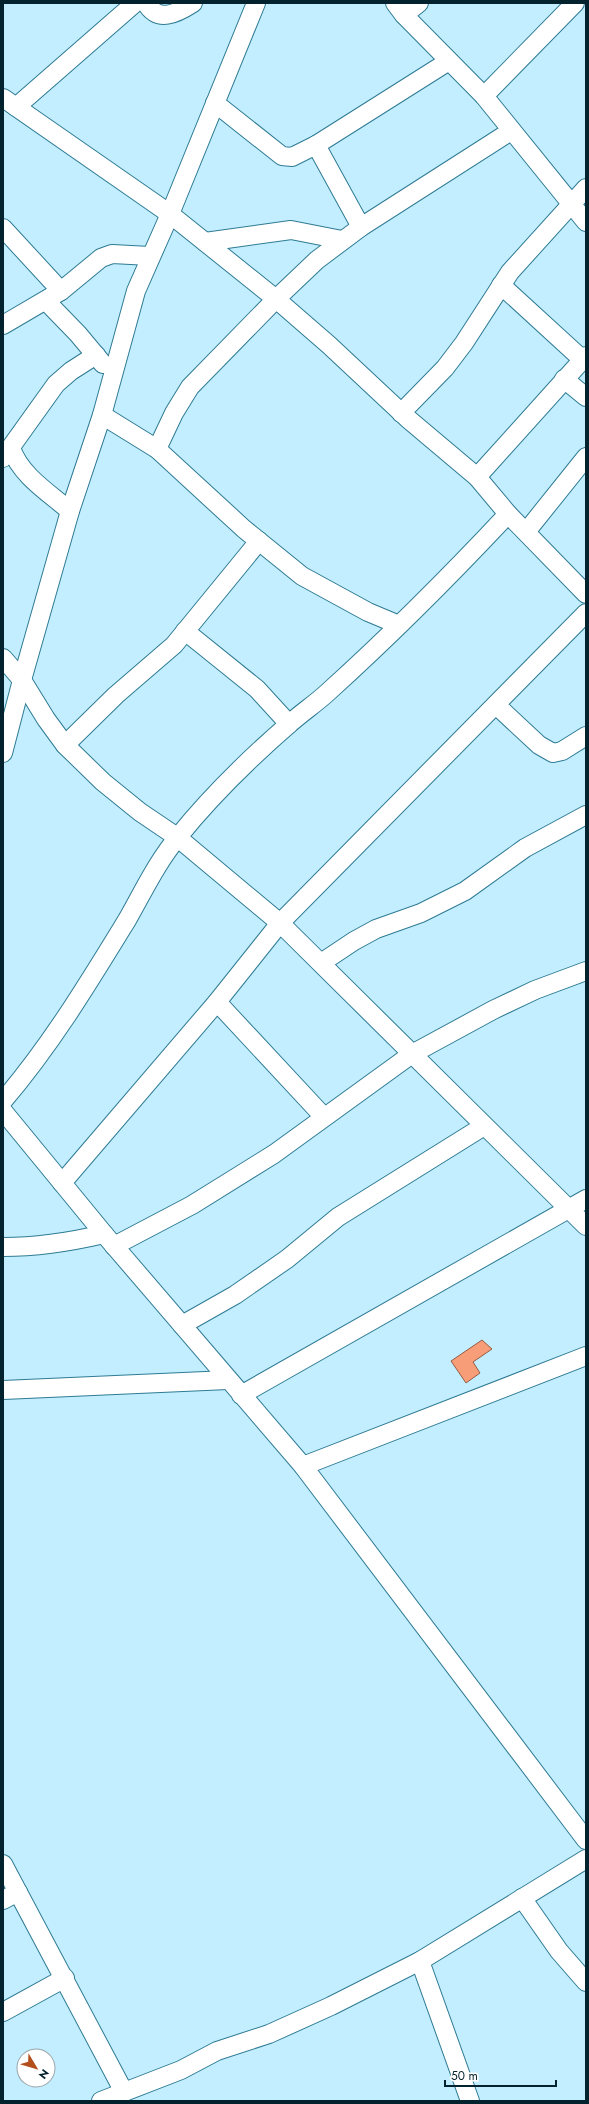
<svg xmlns="http://www.w3.org/2000/svg" width="589" height="2104" font-family="Jost,sans-serif">
  <rect width="100%" height="100%" fill="#c3eeff"/>
  <!-- building -->
  <path fill="#f79d77" stroke="#955c44" d="M 482,1340 L 492,1349 L 473,1362 L 480,1373 L 466,1383 L 451,1361 Z"/>
  <g fill="none" stroke-linecap="round" stroke-linejoin="round">
    <!-- minor casing -->
    <g stroke="#2e7b94" stroke-width="20">
      <g id="minor">
        <path d="M 146,3 C 158,23 176,14 193,3"/>
        <path d="M 395,3 L 404,15 L 484,96 L 586,222"/>
        <path d="M 404,15 L 419,3"/>
        <path d="M 484,96 L 575,3"/>
        <path d="M 3,98 L 170,214 L 276,299 L 329,345 L 407,418 L 477,477 L 508,514 L 586,594"/>
        <path d="M 215,103 L 282,156 L 292,157 L 316,145 L 449,61"/>
        <path d="M 16,107 L 135,3"/>
        <path d="M 316,145 L 361,227"/>
        <path d="M 3,228 L 61,291"/>
        <path d="M 205,242 L 291,230 L 342,240"/>
        <path d="M 501,285 L 583,360"/>
        <path d="M 46,301 L 78,334 L 103,364"/>
        <path d="M 3,325 L 61,291 L 101,258 L 112,254 L 150,256"/>
        <path d="M 564,379 L 586,397"/>
        <path d="M 401,413 L 445,368 L 464,343 L 510,272 L 586,188"/>
        <path d="M 102,415 L 157,449 L 244,529 L 302,576 L 368,612 L 399,625"/>
        <path d="M 11,448 C 21,476 48,492 70,511"/>
        <path d="M 157,449 L 174,413 L 190,387 L 276,299 L 317,260 L 361,227 L 511,131"/>
        <path d="M 3,458 L 56,384 L 71,371 L 96,355"/>
        <path d="M 477,477 L 586,356"/>
        <path d="M 526,532 L 586,457"/>
        <path d="M 185,631 L 257,689 L 289,724"/>
        <path d="M 3,658 L 22,680 L 46,719 L 65,745 L 103,782 L 140,812 L 177,837 L 280,923 L 586,1226"/>
        <path d="M 496,705 L 539,745 L 553,753 L 562,751 L 586,736"/>
        <path d="M 65,745 L 116,695 L 174,645 L 259,541"/>
        <path d="M 3,753 L 22,680 L 70,511 L 102,415 L 136,291 L 170,214 L 256,3"/>
        <path d="M 321,963 L 354,941 L 376,929 L 421,913 L 465,891 L 525,848 L 586,815"/>
        <path d="M 217,1002 L 324,1117"/>
        <path d="M 3,1101 C 51,1045 89,982 127,920 C 143,892 157,862 178,837 C 211,796 249,759 288,725 C 300,714 315,704 327,693 C 390,636 450,576 508,514"/>
        <path d="M 3,1111 L 104,1234 L 303,1466 L 586,1840"/>
        <path d="M 62,1183 L 217,1002 L 280,923 L 586,613"/>
        <path d="M 114,1246 L 192,1205 L 274,1154 L 412,1054 L 493,1010 L 535,990 L 586,971"/>
        <path d="M 3,1247 C 38,1247 70,1242 104,1234"/>
        <path d="M 182,1325 L 235,1295 L 287,1259 L 338,1217 L 484,1126"/>
        <path d="M 3,1390 L 228,1380"/>
        <path d="M 241,1395 L 586,1199"/>
        <path d="M 303,1466 L 586,1356"/>
        <path d="M 3,1864 L 124,2092"/>
        <path d="M 522,1898 L 559,1951 L 586,1982"/>
        <path d="M 3,1900 L 18,1892"/>
        <path d="M 420,1961 L 470,2101"/>
        <path d="M 3,2012 L 65,1978"/>
        <path d="M 101,2101 L 181,2070 L 217,2051 L 269,2034 L 331,2006 L 420,1961 L 586,1859"/>
      </g>
    </g>
    <!-- minor -->
    <use href="#minor" stroke="#fff" stroke-width="18"/>
  </g>
  <!-- border -->
  <rect width="589" height="2104" fill="none" stroke="#02222d" stroke-width="8"/>
  <!-- north arrow -->
  <g transform="translate(36 2068) rotate(128)"><circle r="19" fill="#ffffff" stroke="#9aa7ab"/>
  <path d="M0-3L7 15L0 10L-7 15Z" fill="#b34e1d"/>
  <text y="-6" font-size="11" font-weight="bold" text-anchor="middle" fill="#02222d">N</text>
  </g>
  <!-- scale -->
  <path d="M445 2080v6h111v-6" fill="none" stroke="#02222d" stroke-width="2"/>
  <text x="451" y="2080" font-size="12" fill="#02222d" stroke="#ffffff" stroke-width="3" paint-order="stroke">50 m</text>
</svg>
